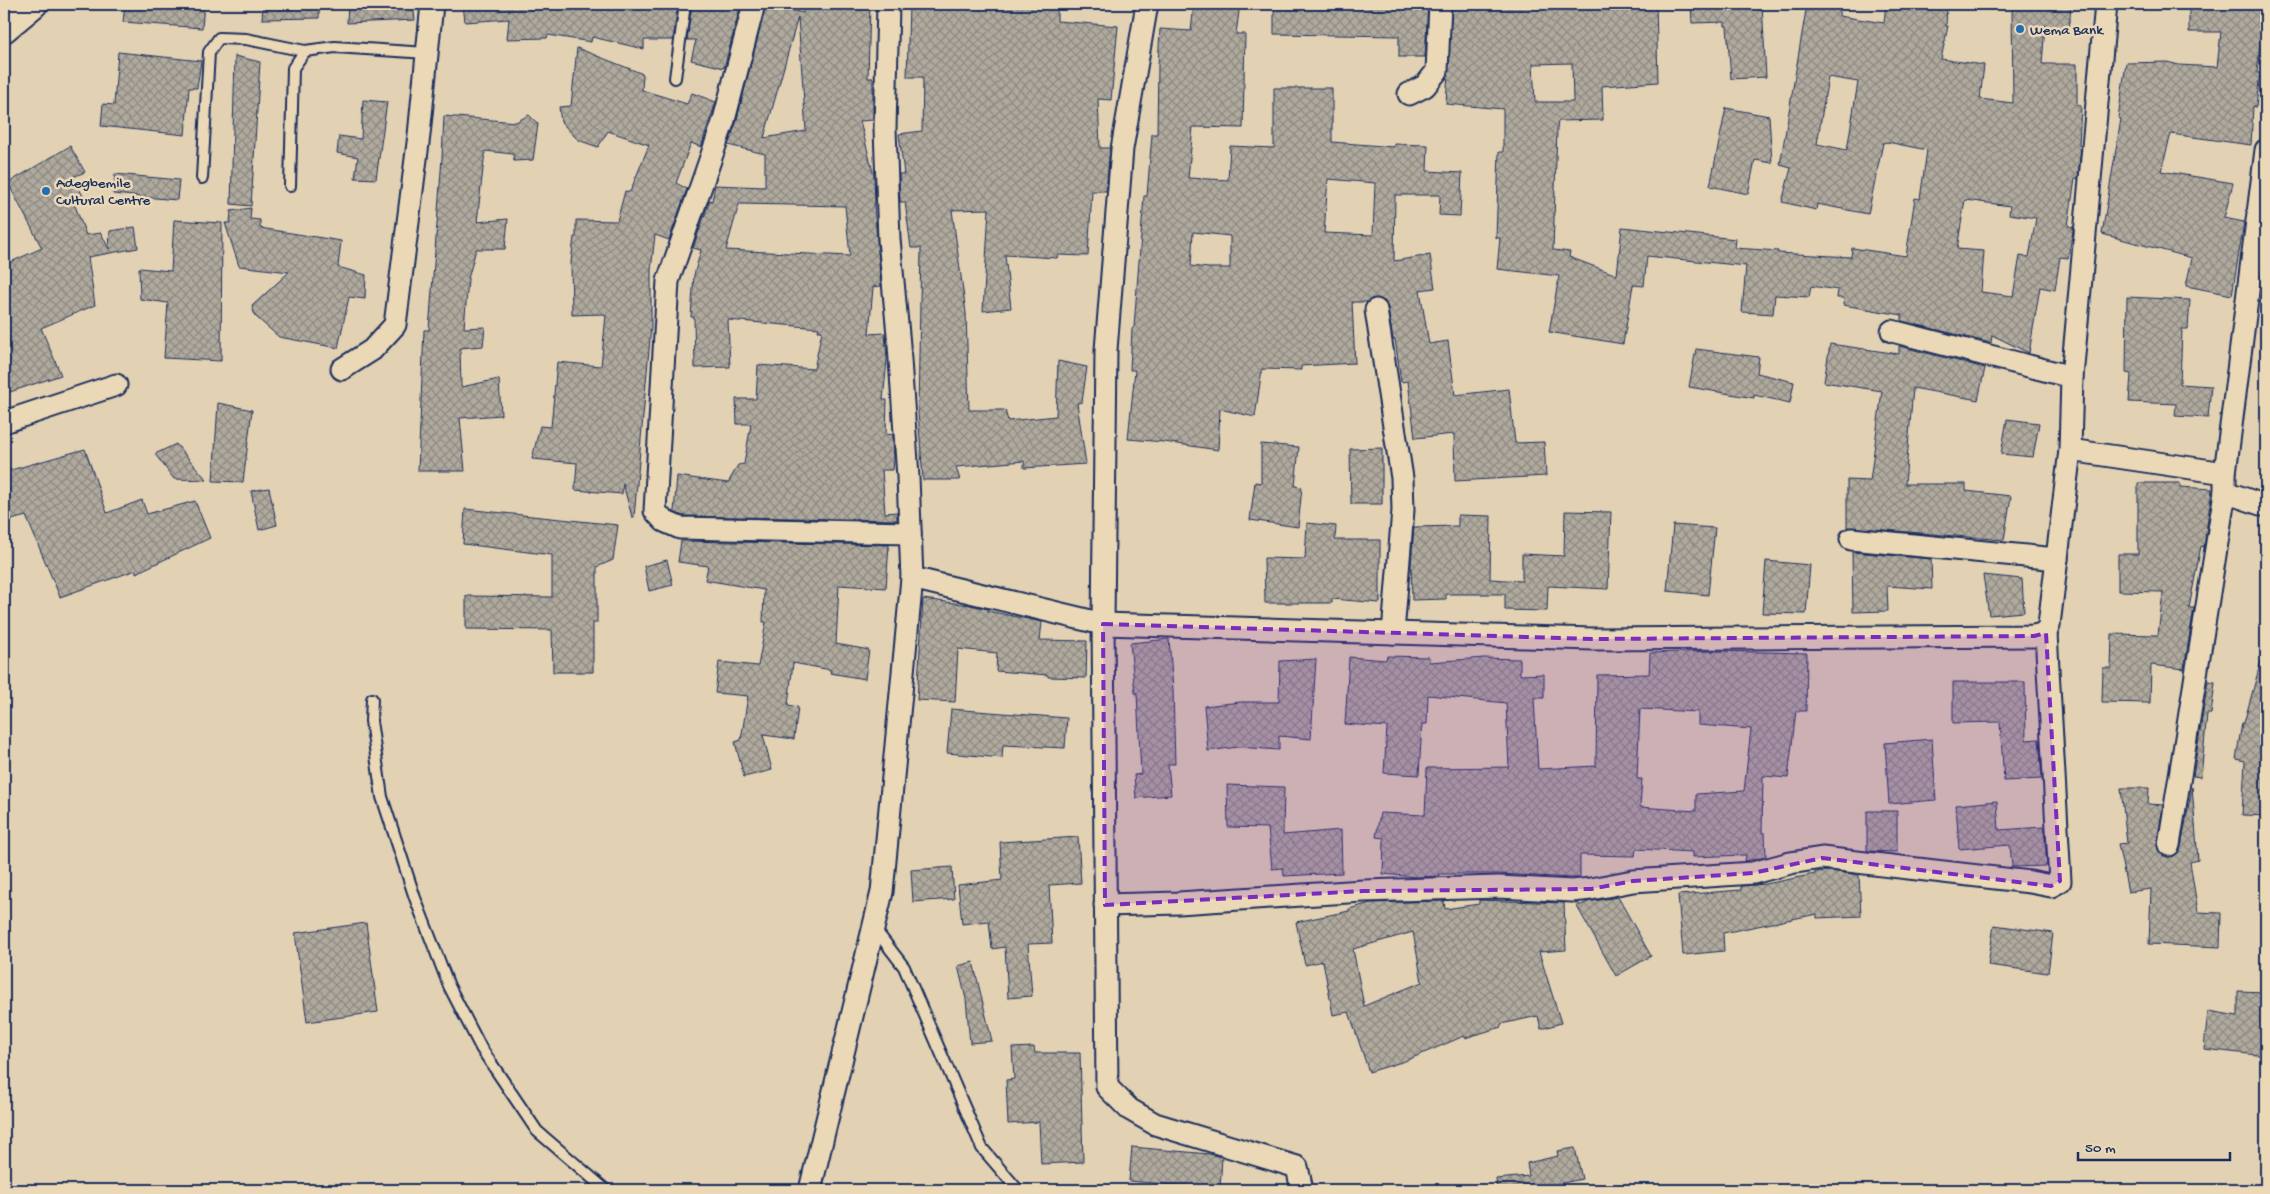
<svg xmlns="http://www.w3.org/2000/svg" width="2270" height="1194" font-family="'Gochi Hand',sans-serif">
  <defs>
    <pattern id="building-cross-hatch" width="8" height="8" patternUnits="userSpaceOnUse" patternTransform="scale(1.25)"><rect width="8" height="8" fill="#b0a99d"/><path d="M0 0l8 8M0 8l8-8" fill="none" stroke="#8e8a83"/></pattern>
  </defs>
  <rect width="100%" height="100%" fill="#e2d1b2"/>
  <filter id="ink" filterUnits="userSpaceOnUse"><feTurbulence type="fractalNoise" baseFrequency=".02" numOctaves="2"/><feDisplacementMap in="SourceGraphic" scale="10" xChannelSelector="R" yChannelSelector="G"/><feConvolveMatrix kernelMatrix="1 2 1 2 8 2 1 2 1" color-interpolation-filters="sRGB"/></filter>
  <g filter="url(#ink)">
    <!-- building -->
    <g fill="url(#building-cross-hatch)" stroke="#1b2f5e" fill-rule="evenodd">
      <path d="M 125,4 L 204,4 L 202,28 L 123,22 Z"/>
      <path d="M 263,4 L 319,4 L 319,18 L 262,19 Z"/>
      <path d="M 348,4 L 413,4 L 415,20 L 347,23 Z"/>
      <path d="M 463,4 L 678,4 L 673,40 L 644,40 L 644,49 L 592,37 L 591,42 L 548,35 L 547,38 L 507,39 L 509,19 L 465,22 Z"/>
      <path d="M 692,4 L 741,4 L 724,68 L 691,60 L 696,40 L 687,40 Z"/>
      <path d="M 766,4 L 803,13 L 804,4 L 870,4 L 868,78 L 873,78 L 873,120 L 860,121 L 874,176 L 875,204 L 874,204 L 881,286 L 873,287 L 869,334 L 885,333 L 887,360 L 883,400 L 887,400 L 886,434 L 893,435 L 894,459 L 893,470 L 882,470 L 885,513 L 897,512 L 897,520 L 683,516 L 674,512 L 677,476 L 728,483 L 738,465 L 744,464 L 751,424 L 737,424 L 736,399 L 756,399 L 758,365 L 814,369 L 822,331 L 818,331 L 819,328 L 728,320 L 730,367 L 695,368 L 694,317 L 691,317 L 694,275 L 701,250 L 693,248 L 710,200 L 712,201 L 715,185 L 765,187 L 765,154 L 728,145 L 736,123 ZM 798,17 L 806,131 L 764,138 ZM 739,204 L 845,206 L 850,256 L 726,250 Z"/>
      <path d="M 909,4 L 1057,4 L 1057,21 L 1118,26 L 1111,100 L 1098,99 L 1100,148 L 1110,148 L 1106,191 L 1092,191 L 1088,256 L 1058,255 L 1057,258 L 1005,255 L 1011,308 L 983,311 L 989,209 L 952,210 L 966,313 L 969,410 L 1005,410 L 1008,421 L 1056,416 L 1058,361 L 1087,367 L 1082,402 L 1077,403 L 1086,464 L 1024,468 L 1024,461 L 956,467 L 960,480 L 923,480 L 918,412 L 921,248 L 911,248 L 905,202 L 900,202 L 899,174 L 904,174 L 899,134 L 922,131 L 923,77 L 907,77 Z"/>
      <path d="M 1194,4 L 1240,4 L 1236,34 L 1245,34 L 1243,128 L 1193,127 L 1188,178 L 1228,180 L 1230,146 L 1274,148 L 1274,88 L 1332,88 L 1332,142 L 1394,147 L 1394,144 L 1428,145 L 1427,171 L 1462,173 L 1460,216 L 1439,215 L 1440,195 L 1395,195 L 1394,261 L 1430,255 L 1435,288 L 1420,290 L 1429,344 L 1448,341 L 1455,395 L 1509,389 L 1515,443 L 1544,442 L 1546,476 L 1455,481 L 1454,434 L 1415,438 L 1408,381 L 1401,382 L 1395,339 L 1393,340 L 1388,308 L 1385,301 L 1375,298 L 1367,302 L 1352,302 L 1355,363 L 1301,366 L 1301,370 L 1262,369 L 1255,417 L 1220,409 L 1218,450 L 1164,442 L 1128,439 L 1135,370 L 1130,370 L 1132,329 L 1134,327 L 1144,196 L 1147,196 L 1152,134 L 1157,134 L 1158,66 L 1160,29 L 1191,31 ZM 1328,179 L 1375,183 L 1373,235 L 1324,233 ZM 1193,232 L 1230,236 L 1230,268 L 1208,268 L 1191,266 Z"/>
      <path d="M 1274,4 L 1428,4 L 1425,57 L 1399,57 L 1399,36 L 1274,34 Z"/>
      <path d="M 1452,4 L 1656,4 L 1658,82 L 1602,86 L 1603,120 L 1558,121 L 1557,129 L 1553,250 L 1570,252 L 1569,257 L 1617,275 L 1622,227 L 1736,239 L 1735,248 L 1778,251 L 1778,253 L 1851,257 L 1852,248 L 1906,256 L 1915,198 L 1920,199 L 1927,150 L 1887,142 L 1883,143 L 1868,214 L 1817,204 L 1816,210 L 1782,202 L 1791,168 L 1780,165 L 1807,4 L 1840,4 L 1839,16 L 1884,23 L 1886,4 L 1947,4 L 1946,26 L 1948,26 L 1941,59 L 1984,65 L 1980,99 L 2013,103 L 2012,4 L 2071,4 L 2069,31 L 2045,26 L 2042,64 L 2077,64 L 2077,105 L 2081,106 L 2079,145 L 2081,146 L 2078,179 L 2075,179 L 2068,226 L 2073,227 L 2073,231 L 2068,258 L 2060,257 L 2055,290 L 2040,287 L 2029,353 L 1992,335 L 1991,343 L 1902,321 L 1902,315 L 1843,305 L 1844,298 L 1837,298 L 1838,290 L 1811,286 L 1809,297 L 1775,295 L 1773,314 L 1742,312 L 1746,266 L 1647,256 L 1644,286 L 1633,285 L 1623,344 L 1549,332 L 1559,276 L 1497,269 L 1500,238 L 1496,238 L 1499,152 L 1503,152 L 1503,109 L 1446,104 ZM 1572,63 L 1573,102 L 1535,102 L 1533,64 ZM 1828,77 L 1858,82 L 1847,150 L 1817,144 ZM 1965,200 L 2010,206 L 2009,214 L 2036,218 L 2029,257 L 2020,256 L 2013,296 L 1981,292 L 1984,251 L 1957,249 Z"/>
      <path d="M 1691,4 L 1762,4 L 1766,77 L 1731,79 L 1727,26 L 1725,26 L 1725,22 L 1692,23 Z"/>
      <path d="M 2189,4 L 2233,4 L 2264,7 L 2257,73 L 2260,73 L 2256,107 L 2253,106 L 2251,145 L 2171,134 L 2161,171 L 2233,183 L 2224,218 L 2244,222 L 2232,295 L 2186,286 L 2192,258 L 2102,234 L 2121,119 L 2118,118 L 2126,63 L 2167,62 L 2179,65 L 2217,67 L 2221,32 L 2189,32 Z"/>
      <path d="M 577,48 L 643,74 L 642,90 L 687,104 L 692,93 L 716,102 L 701,147 L 691,143 L 676,183 L 687,189 L 669,240 L 655,235 L 651,270 L 651,327 L 634,517 L 632,517 L 623,484 L 622,494 L 575,490 L 577,463 L 532,459 L 540,426 L 551,427 L 557,362 L 601,366 L 606,315 L 603,314 L 572,315 L 571,262 L 574,237 L 576,237 L 576,220 L 617,221 L 625,191 L 630,192 L 649,145 L 608,131 L 598,147 L 578,140 L 561,122 L 559,107 L 571,106 Z"/>
      <path d="M 118,52 L 201,61 L 197,88 L 189,88 L 185,135 L 101,126 L 103,104 L 114,105 Z"/>
      <path d="M 235,56 L 260,62 L 251,206 L 231,204 Z"/>
      <path d="M 363,100 L 387,102 L 376,179 L 355,178 L 358,157 L 337,153 L 339,136 L 361,139 Z"/>
      <path d="M 1726,108 L 1769,116 L 1772,163 L 1755,160 L 1748,194 L 1710,186 Z"/>
      <path d="M 529,115 L 538,124 L 533,160 L 514,161 L 513,154 L 485,151 L 477,222 L 508,219 L 505,249 L 476,249 L 468,279 L 464,328 L 485,327 L 483,346 L 460,348 L 461,387 L 499,379 L 501,415 L 460,418 L 465,471 L 418,471 L 424,330 L 429,330 L 442,158 L 444,116 L 516,122 Z"/>
      <path d="M 70,146 L 85,172 L 73,177 L 84,198 L 74,203 L 86,235 L 101,233 L 109,249 L 110,231 L 135,227 L 138,248 L 88,257 L 95,305 L 41,328 L 61,375 L 4,394 L 4,265 L 42,248 L 8,183 Z"/>
      <path d="M 115,174 L 179,180 L 177,200 L 113,194 Z"/>
      <path d="M 251,208 L 250,219 L 260,220 L 260,228 L 341,241 L 338,267 L 366,275 L 365,299 L 349,297 L 338,348 L 279,337 L 255,316 L 252,306 L 289,272 L 239,266 L 225,223 L 230,223 L 231,211 Z"/>
      <path d="M 174,220 L 222,223 L 221,361 L 164,358 L 168,303 L 140,299 L 139,268 L 171,271 Z"/>
      <path d="M 2127,297 L 2190,300 L 2188,329 L 2182,329 L 2180,384 L 2211,386 L 2208,418 L 2175,416 L 2176,404 L 2129,402 L 2131,374 L 2126,373 Z"/>
      <path d="M 1830,344 L 1899,354 L 1899,346 L 1985,368 L 1978,400 L 1913,388 L 1905,484 L 1966,484 L 1966,491 L 2011,496 L 2004,540 L 1847,527 L 1847,480 L 1870,481 L 1882,391 L 1824,382 Z"/>
      <path d="M 1696,349 L 1759,357 L 1757,373 L 1794,382 L 1790,403 L 1754,395 L 1754,398 L 1689,387 Z"/>
      <path d="M 218,403 L 252,410 L 243,482 L 213,481 Z"/>
      <path d="M 2007,419 L 2039,423 L 2033,457 L 2001,454 Z"/>
      <path d="M 176,444 L 207,480 L 174,479 L 155,454 Z"/>
      <path d="M 1261,444 L 1299,447 L 1295,486 L 1302,487 L 1298,527 L 1250,520 L 1255,482 L 1261,483 Z"/>
      <path d="M 1382,448 L 1382,504 L 1351,504 L 1350,449 Z"/>
      <path d="M 85,449 L 107,513 L 142,500 L 147,514 L 195,501 L 210,538 L 136,573 L 136,570 L 60,597 L 26,516 L 4,522 L 4,472 Z"/>
      <path d="M 2138,483 L 2180,483 L 2180,487 L 2212,489 L 2204,547 L 2201,546 L 2189,608 L 2194,608 L 2184,669 L 2151,665 L 2150,703 L 2102,702 L 2103,668 L 2111,668 L 2112,634 L 2158,635 L 2163,592 L 2118,591 L 2118,554 L 2138,554 Z"/>
      <path d="M 269,488 L 277,525 L 259,530 L 251,491 Z"/>
      <path d="M 465,509 L 618,525 L 613,560 L 597,567 L 597,623 L 593,623 L 593,672 L 553,672 L 552,630 L 466,629 L 466,596 L 552,597 L 552,555 L 463,544 Z"/>
      <path d="M 1565,511 L 1611,512 L 1608,589 L 1548,586 L 1547,611 L 1505,610 L 1505,594 L 1446,594 L 1446,599 L 1412,600 L 1411,564 L 1414,527 L 1458,526 L 1458,515 L 1491,516 L 1490,579 L 1522,581 L 1522,554 L 1564,556 Z"/>
      <path d="M 1307,523 L 1336,526 L 1335,540 L 1380,540 L 1380,603 L 1332,599 L 1332,603 L 1265,603 L 1264,558 L 1305,559 Z"/>
      <path d="M 1673,525 L 1715,528 L 1708,595 L 1667,591 Z"/>
      <path d="M 681,541 L 889,545 L 886,588 L 839,585 L 836,644 L 869,650 L 865,679 L 830,673 L 831,670 L 793,663 L 788,705 L 798,707 L 794,739 L 763,735 L 772,770 L 744,777 L 735,742 L 741,740 L 748,696 L 715,693 L 719,662 L 758,666 L 766,622 L 763,622 L 764,590 L 705,580 L 708,566 L 678,562 Z"/>
      <path d="M 1852,552 L 1931,559 L 1932,589 L 1887,586 L 1888,611 L 1853,612 Z"/>
      <path d="M 667,560 L 673,585 L 649,591 L 644,566 Z"/>
      <path d="M 1766,561 L 1810,565 L 1806,614 L 1762,613 Z"/>
      <path d="M 1983,575 L 2022,579 L 2024,612 L 1989,615 Z"/>
      <path d="M 923,599 L 970,605 L 988,609 L 988,611 L 1042,622 L 1040,640 L 1087,641 L 1086,678 L 1048,677 L 1048,675 L 996,671 L 997,653 L 958,649 L 955,702 L 917,700 Z"/>
      <path d="M 1169,639 L 1173,689 L 1175,764 L 1168,764 L 1171,795 L 1136,798 L 1134,775 L 1141,774 L 1137,693 L 1135,693 L 1130,643 Z"/>
      <path d="M 1716,651 L 1807,653 L 1806,711 L 1796,711 L 1788,778 L 1763,776 L 1762,833 L 1765,833 L 1766,857 L 1745,861 L 1746,855 L 1693,857 L 1693,852 L 1636,849 L 1635,856 L 1580,855 L 1580,878 L 1572,878 L 1499,874 L 1439,874 L 1440,876 L 1416,877 L 1383,874 L 1384,838 L 1376,837 L 1380,813 L 1425,815 L 1427,768 L 1509,767 L 1506,703 L 1428,695 L 1427,724 L 1422,724 L 1419,775 L 1384,773 L 1387,727 L 1345,724 L 1349,657 L 1386,660 L 1387,656 L 1429,657 L 1429,662 L 1484,658 L 1520,659 L 1520,675 L 1544,674 L 1544,698 L 1534,698 L 1538,769 L 1596,766 L 1597,675 L 1649,674 L 1650,653 ZM 1640,709 L 1698,712 L 1698,725 L 1751,729 L 1744,791 L 1696,794 L 1696,811 L 1640,807 L 1642,779 L 1637,779 Z"/>
      <path d="M 1316,659 L 1311,739 L 1279,736 L 1279,750 L 1238,747 L 1208,751 L 1204,706 L 1241,702 L 1279,702 L 1280,661 Z"/>
      <path d="M 2261,661 L 2266,661 L 2266,816 L 2242,815 L 2245,761 L 2236,759 L 2242,723 L 2244,723 Z"/>
      <path d="M 2208,681 L 2215,682 L 2211,714 L 2207,714 L 2201,777 L 2193,776 Z"/>
      <path d="M 1953,682 L 2025,682 L 2026,740 L 2039,739 L 2042,779 L 2004,781 L 2000,722 L 1953,723 Z"/>
      <path d="M 951,709 L 1067,718 L 1065,748 L 1003,745 L 1002,758 L 947,753 Z"/>
      <path d="M 1932,739 L 1936,800 L 1889,804 L 1885,743 Z"/>
      <path d="M 1227,785 L 1284,787 L 1283,835 L 1341,830 L 1342,873 L 1284,876 L 1283,868 L 1272,869 L 1268,828 L 1228,827 Z"/>
      <path d="M 2192,787 L 2198,860 L 2190,862 L 2198,912 L 2221,913 L 2220,947 L 2149,944 L 2151,889 L 2128,892 L 2118,844 L 2127,843 L 2121,788 L 2149,788 L 2148,804 L 2163,805 L 2157,844 L 2161,854 L 2168,857 L 2174,856 L 2181,847 Z"/>
      <path d="M 1997,801 L 1999,830 L 2044,827 L 2047,866 L 2012,867 L 2010,845 L 1959,849 L 1956,805 Z"/>
      <path d="M 1867,811 L 1897,811 L 1897,852 L 1867,851 Z"/>
      <path d="M 1078,837 L 1081,883 L 1049,885 L 1052,943 L 1028,944 L 1032,996 L 1008,998 L 1005,947 L 992,949 L 989,921 L 962,924 L 958,885 L 1002,880 L 1000,842 Z"/>
      <path d="M 952,867 L 954,899 L 913,902 L 911,870 Z"/>
      <path d="M 1830,871 L 1859,875 L 1861,916 L 1817,918 L 1817,914 L 1723,933 L 1724,951 L 1683,955 L 1678,895 L 1741,890 L 1741,886 L 1766,884 L 1815,874 L 1815,872 Z"/>
      <path d="M 1618,897 L 1651,956 L 1616,976 L 1575,903 L 1579,903 L 1579,906 L 1587,902 Z"/>
      <path d="M 1479,900 L 1564,903 L 1566,950 L 1539,952 L 1561,1023 L 1541,1029 L 1538,1016 L 1501,1024 L 1501,1027 L 1465,1038 L 1464,1036 L 1405,1061 L 1369,1072 L 1349,1012 L 1333,1015 L 1323,961 L 1305,965 L 1296,922 L 1349,911 L 1349,909 L 1370,903 L 1444,901 L 1445,909 L 1479,904 ZM 1413,932 L 1422,982 L 1364,1006 L 1353,949 Z"/>
      <path d="M 366,923 L 378,1012 L 307,1022 L 295,933 Z"/>
      <path d="M 1994,925 L 2053,933 L 2048,973 L 1988,965 Z"/>
      <path d="M 973,962 L 992,1041 L 970,1043 L 966,999 L 958,966 Z"/>
      <path d="M 2238,991 L 2266,992 L 2266,1056 L 2204,1049 L 2208,1011 L 2238,1016 Z"/>
      <path d="M 1034,1047 L 1035,1053 L 1080,1053 L 1083,1162 L 1041,1164 L 1039,1122 L 1008,1124 L 1006,1080 L 1014,1079 L 1012,1048 Z"/>
      <path d="M 1132,1147 L 1209,1154 L 1222,1157 L 1220,1189 L 1129,1181 Z"/>
      <path d="M 1575,1148 L 1582,1179 L 1548,1186 L 1549,1190 L 1497,1190 L 1496,1179 L 1529,1176 L 1527,1163 L 1558,1156 L 1557,1151 Z"/>
    </g>
    <g fill="none" stroke-linecap="round" stroke-linejoin="round">
      <!-- service casing -->
      <g stroke="#1b2f5e" stroke-width="14">
        <g id="service">
          <path d="M 675,78 L 685,4"/>
          <path d="M 202,178 L 209,52 L 219,38 L 246,39 L 305,51"/>
          <path d="M 290,186 L 293,68 L 305,51 L 335,47 L 427,53"/>
          <path d="M 372,699 L 371,721 L 382,797 L 415,898 L 449,986 L 481,1048 L 537,1131 L 606,1190"/>
          <path d="M 874,928 L 904,967 L 982,1148 L 1018,1190"/>
        </g>
      </g>
      <!-- minor casing -->
      <g stroke="#1b2f5e" stroke-width="25">
        <g id="minor">
          <path d="M 754,4 L 724,120 L 668,281 L 655,511 L 664,521 L 680,528 L 910,533"/>
          <path d="M 888,4 L 885,129 L 889,239 L 899,345 L 908,477 L 912,578 L 1103,624 L 1593,639 L 2034,636 L 2046,633 L 2049,625 L 2070,450 L 2072,377 L 2106,4"/>
          <path d="M 1147,4 L 1122,149 L 1106,350 L 1103,624 L 1107,1087 L 1129,1109 L 1155,1124 L 1297,1167 L 1302,1190"/>
          <path d="M 1409,94 L 1425,86 L 1437,71 L 1440,4"/>
          <path d="M 1376,310 L 1402,478 L 1403,510 L 1393,633"/>
          <path d="M 1892,331 L 2072,377"/>
          <path d="M 342,369 L 372,350 L 395,325 L 419,135 L 432,4"/>
          <path d="M 4,422 L 116,385"/>
          <path d="M 2070,450 L 2225,473"/>
          <path d="M 2225,492 L 2266,506"/>
          <path d="M 1851,539 L 2057,559"/>
          <path d="M 2169,845 L 2225,492 L 2225,473 L 2266,150"/>
          <path d="M 1105,905 L 1179,903 L 1363,891 L 1499,887 L 1572,891 L 1591,889 L 1633,881 L 1753,873 L 1790,863 L 1822,858 L 2030,882 L 2051,886 L 2060,881 L 2046,633"/>
          <path d="M 810,1190 L 882,892 L 912,578"/>
        </g>
      </g>
      <!-- tertiary casing -->
      <g stroke="#1b2f5e" stroke-width="30">
        <path id="tertiary" d="M 4,29 L 34,4"/>
      </g>
      <!-- service -->
      <use href="#service" stroke="#ead8b6" stroke-width="10"/>
      <!-- minor -->
      <use href="#minor" stroke="#ead8b6" stroke-width="21"/>
      <!-- tertiary -->
      <use href="#tertiary" stroke="#ead8b6" stroke-width="26"/>
    </g>
  </g>
  <!-- marked area -->
  <path fill="#7b2cbf" fill-opacity="0.2" stroke="#7b2cbf" stroke-width="4" stroke-dasharray="10 6" stroke-linejoin="round" d="M 1103,624 L 1593,639 L 2034,636 L 2046,633 L 2060,881 L 2051,886 L 1822,858 L 1753,873 L 1633,881 L 1591,889 L 1363,891 L 1105,905 Z"/>
  <!-- markers -->
  <g fill="#1f6fb2" stroke="#ead8b6" stroke-width="2">
    <circle cx="2020" cy="29" r="5"/>
    <circle cx="46" cy="191" r="5"/>
  </g>
  <g text-anchor="middle" stroke-width="5" stroke-linejoin="round" paint-order="stroke">
    <!-- poi labels -->
    <g font-size="15" fill="#1b2f5e" stroke="#ead8b6" text-anchor="start">
      <text x="2030" y="34">Wema Bank</text>
      <text x="56" y="187">Adegbemile<tspan x="56" dy="17">Cultural Centre</tspan></text>
    </g>
  </g>
  <!-- margin -->
  <rect width="2270" height="1194" fill="none" stroke="#ead8b6" stroke-width="20"/>
  <rect x="10" y="10" width="2250" height="1174" fill="none" stroke="#1b2f5e" stroke-width="2" filter="url(#ink)"/>
  <!-- scale -->
  <path d="M2078 1152v8h152v-8" fill="none" stroke="#1b2f5e" stroke-width="2.5"/>
  <text x="2085" y="1152" font-size="15" fill="#1b2f5e" stroke="#ead8b6" stroke-width="4" paint-order="stroke">50 m</text>
</svg>
